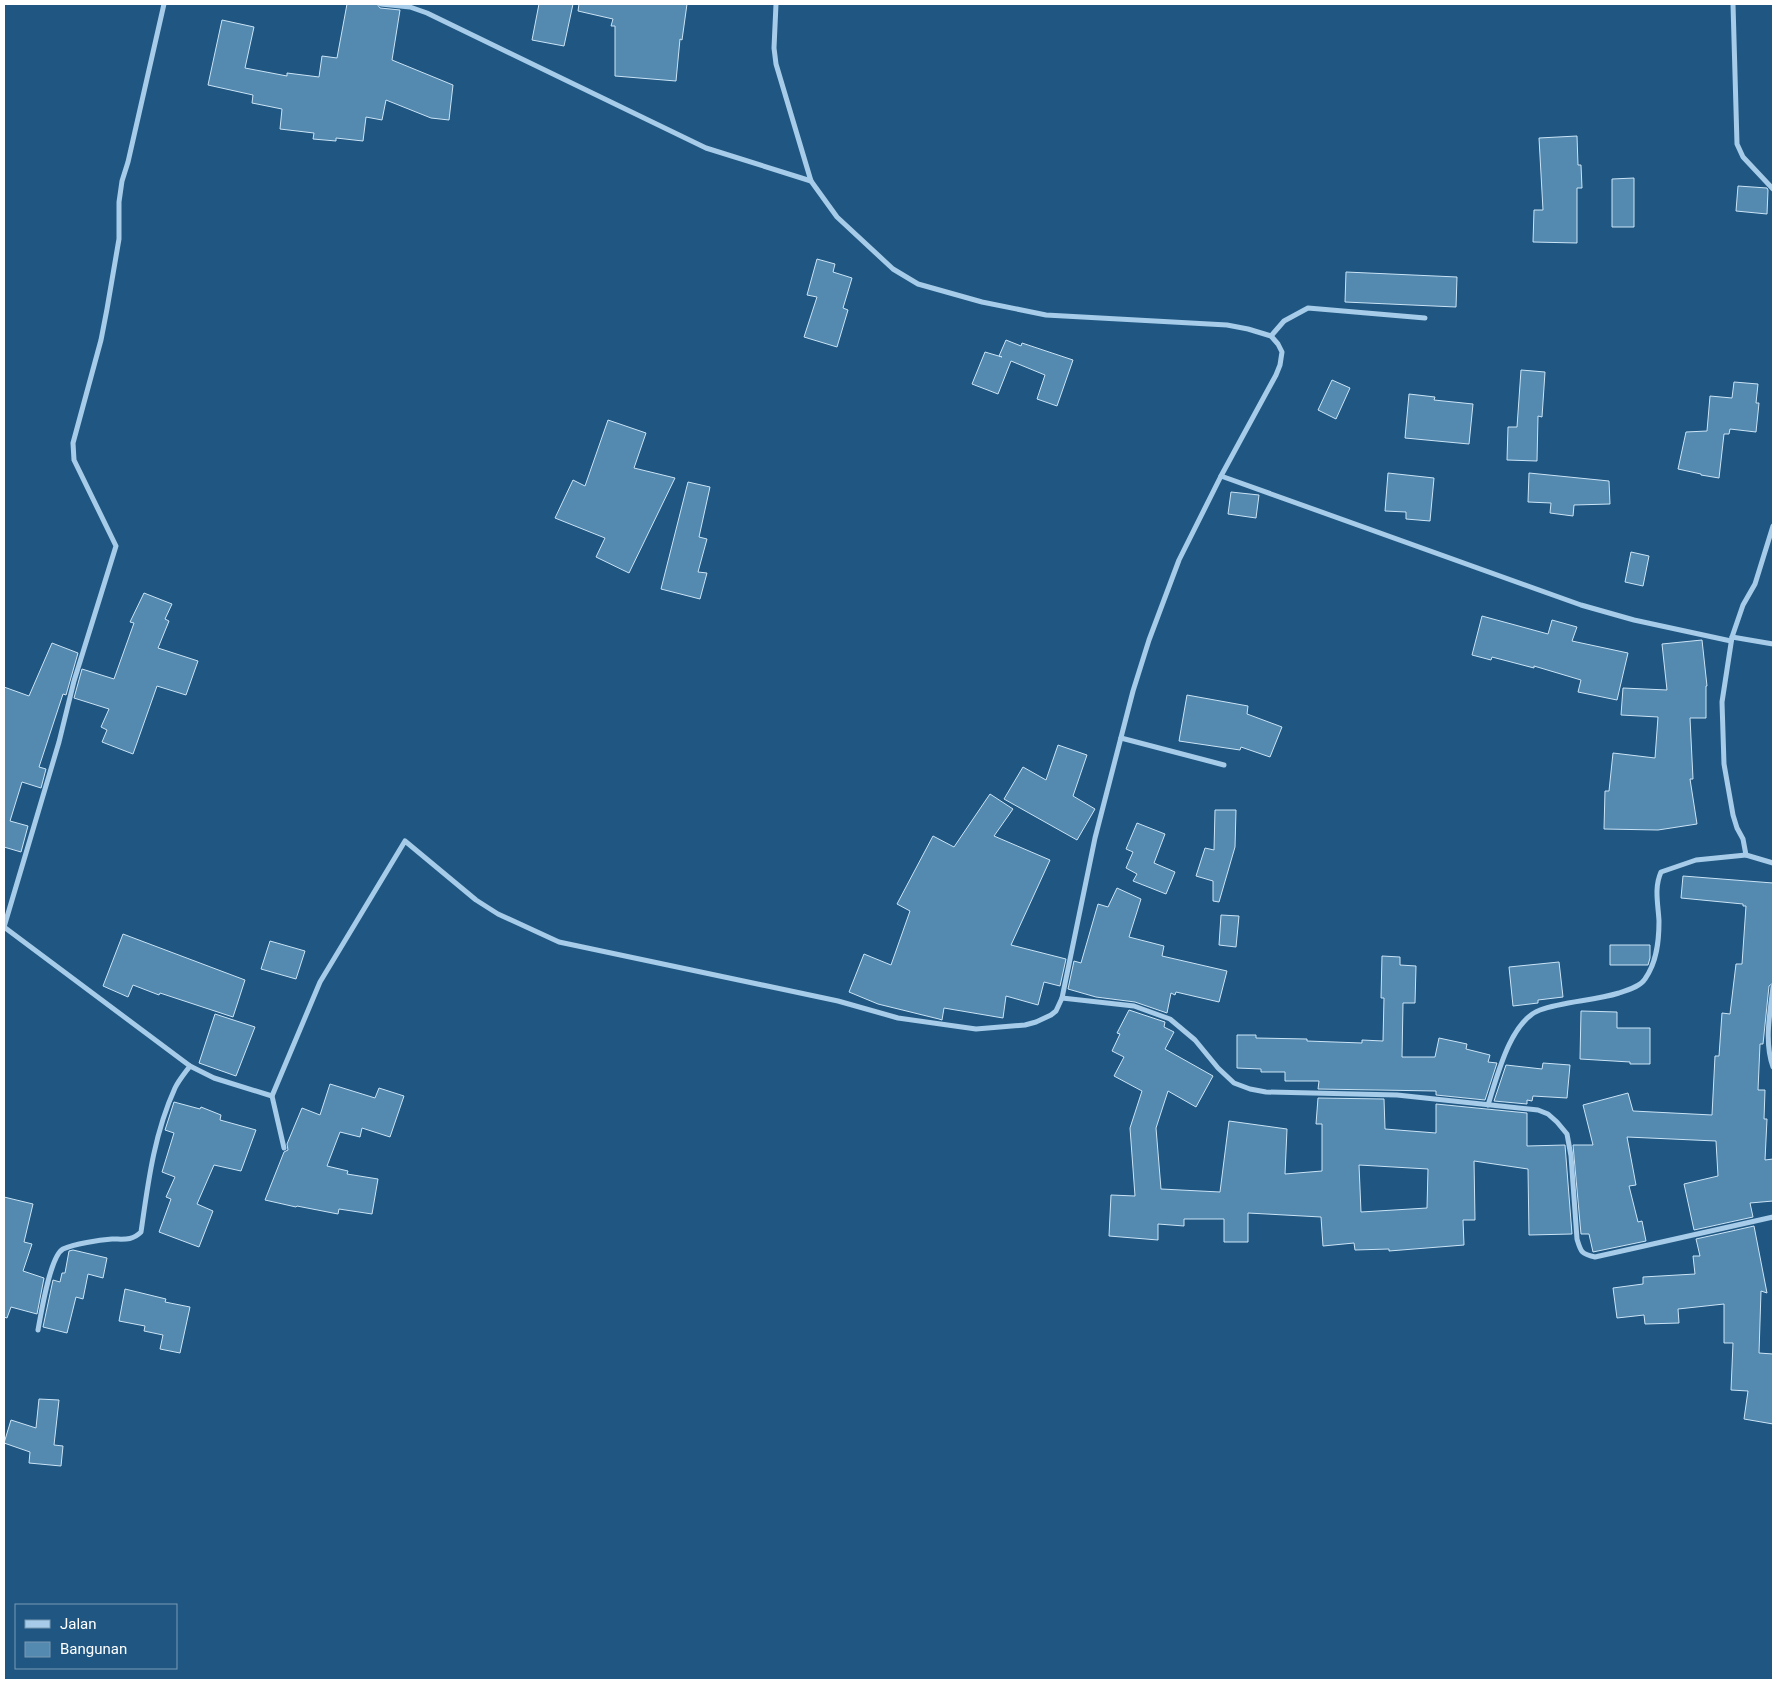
<svg xmlns="http://www.w3.org/2000/svg" width="1777" height="1684" font-family="Roboto,sans-serif">
  <rect width="100%" height="100%" fill="#205782"/>
  <!-- building -->
  <g fill="#5489b0" stroke="#cae4f6" fill-rule="evenodd">
    <path d="M 347,4 L 377,4 L 380,8 L 400,10 L 392,60 L 453,85 L 449,120 L 431,118 L 386,100 L 382,120 L 366,117 L 363,141 L 336,138 L 336,141 L 313,139 L 314,133 L 280,129 L 282,109 L 252,103 L 253,95 L 208,85 L 222,20 L 254,27 L 245,68 L 287,76 L 287,73 L 319,77 L 322,56 L 337,58 Z"/>
    <path d="M 539,4 L 573,4 L 564,46 L 532,40 Z"/>
    <path d="M 579,4 L 687,4 L 682,40 L 680,39 L 676,81 L 615,76 L 615,26 L 611,26 L 613,19 L 578,11 Z"/>
    <path d="M 1577,136 L 1578,165 L 1581,165 L 1582,188 L 1577,188 L 1577,243 L 1533,242 L 1534,210 L 1543,210 L 1539,138 Z"/>
    <path d="M 1634,178 L 1634,227 L 1612,227 L 1612,179 Z"/>
    <path d="M 1738,186 L 1767,188 L 1768,190 L 1767,214 L 1736,211 Z"/>
    <path d="M 817,259 L 835,264 L 833,272 L 852,278 L 843,308 L 848,310 L 837,347 L 804,337 L 817,297 L 807,295 Z"/>
    <path d="M 1346,272 L 1457,277 L 1456,307 L 1345,302 Z"/>
    <path d="M 1006,340 L 1021,346 L 1022,343 L 1073,360 L 1057,406 L 1037,399 L 1045,375 L 1011,361 L 998,394 L 972,384 L 985,352 L 1002,357 L 999,356 Z"/>
    <path d="M 1521,370 L 1545,372 L 1542,417 L 1538,416 L 1537,461 L 1507,460 L 1508,427 L 1517,427 Z"/>
    <path d="M 1332,380 L 1350,388 L 1336,419 L 1318,410 Z"/>
    <path d="M 1734,382 L 1758,384 L 1756,403 L 1759,403 L 1756,432 L 1730,429 L 1729,434 L 1724,434 L 1719,478 L 1701,475 L 1701,474 L 1678,469 L 1686,432 L 1707,431 L 1710,396 L 1732,398 Z"/>
    <path d="M 1409,394 L 1435,397 L 1434,400 L 1473,404 L 1469,444 L 1405,438 Z"/>
    <path d="M 608,420 L 646,433 L 634,468 L 675,478 L 629,573 L 596,557 L 605,538 L 555,518 L 573,480 L 585,486 Z"/>
    <path d="M 1388,473 L 1434,478 L 1430,521 L 1406,519 L 1406,512 L 1385,511 Z"/>
    <path d="M 1529,473 L 1609,481 L 1610,504 L 1574,505 L 1573,516 L 1550,513 L 1551,503 L 1528,502 Z"/>
    <path d="M 688,482 L 710,487 L 699,537 L 707,539 L 698,572 L 707,573 L 700,599 L 661,589 Z"/>
    <path d="M 1231,492 L 1259,495 L 1256,518 L 1228,514 Z"/>
    <path d="M 1631,552 L 1649,556 L 1643,586 L 1625,582 Z"/>
    <path d="M 144,593 L 172,604 L 165,619 L 169,621 L 158,648 L 198,661 L 186,695 L 157,686 L 133,754 L 102,742 L 107,730 L 101,727 L 109,709 L 74,698 L 82,669 L 114,679 L 134,623 L 130,622 Z"/>
    <path d="M 1482,616 L 1548,634 L 1552,620 L 1577,627 L 1572,641 L 1628,653 L 1617,700 L 1578,692 L 1581,680 L 1534,666 L 1534,668 L 1492,657 L 1491,660 L 1472,655 Z"/>
    <path d="M 1702,640 L 1707,686 L 1706,686 L 1706,718 L 1690,718 L 1693,779 L 1690,779 L 1697,824 L 1658,830 L 1604,829 L 1605,791 L 1609,791 L 1613,753 L 1655,758 L 1658,717 L 1621,715 L 1623,688 L 1667,690 L 1662,644 Z"/>
    <path d="M 52,643 L 78,653 L 66,695 L 63,694 L 39,767 L 46,769 L 41,788 L 22,782 L 10,821 L 28,826 L 21,852 L 4,847 L 4,687 L 29,696 Z"/>
    <path d="M 1187,695 L 1248,706 L 1247,714 L 1282,727 L 1270,757 L 1241,747 L 1240,750 L 1179,741 Z"/>
    <path d="M 1058,745 L 1087,755 L 1073,796 L 1095,809 L 1077,840 L 1004,799 L 1023,767 L 1046,780 Z"/>
    <path d="M 990,794 L 1013,809 L 994,836 L 1050,860 L 1011,945 L 1066,959 L 1060,986 L 1044,982 L 1038,1005 L 1006,996 L 1003,1018 L 944,1008 L 942,1020 L 939,1019 L 878,1004 L 849,992 L 864,954 L 891,965 L 910,911 L 897,904 L 933,836 L 954,847 Z"/>
    <path d="M 1215,810 L 1236,810 L 1235,847 L 1219,902 L 1213,901 L 1213,881 L 1196,876 L 1205,848 L 1214,850 Z"/>
    <path d="M 1137,823 L 1165,834 L 1154,863 L 1175,872 L 1166,894 L 1133,881 L 1137,874 L 1126,868 L 1133,852 L 1126,849 Z"/>
    <path d="M 1683,876 L 1773,883 L 1773,983 L 1769,986 L 1763,1044 L 1760,1044 L 1758,1090 L 1765,1090 L 1764,1119 L 1767,1119 L 1765,1160 L 1773,1159 L 1773,1201 L 1750,1203 L 1753,1217 L 1694,1230 L 1684,1184 L 1718,1176 L 1716,1141 L 1627,1137 L 1636,1185 L 1629,1186 L 1638,1222 L 1642,1221 L 1646,1241 L 1593,1252 L 1589,1234 L 1581,1234 L 1573,1145 L 1593,1145 L 1583,1105 L 1628,1093 L 1633,1111 L 1712,1115 L 1715,1056 L 1719,1056 L 1722,1013 L 1730,1014 L 1736,964 L 1742,964 L 1746,906 L 1743,906 L 1743,904 L 1681,898 Z"/>
    <path d="M 1117,888 L 1141,899 L 1129,937 L 1164,946 L 1162,956 L 1227,971 L 1219,1002 L 1176,992 L 1175,995 L 1171,993 L 1167,1013 L 1135,1002 L 1096,997 L 1068,989 L 1074,961 L 1081,963 L 1098,904 L 1108,907 Z"/>
    <path d="M 1221,915 L 1239,916 L 1236,947 L 1219,945 Z"/>
    <path d="M 123,934 L 245,980 L 233,1017 L 160,993 L 159,995 L 133,985 L 128,997 L 103,986 Z"/>
    <path d="M 270,941 L 305,951 L 296,979 L 261,969 Z"/>
    <path d="M 1610,945 L 1650,945 L 1650,958 L 1648,965 L 1610,965 Z"/>
    <path d="M 1382,956 L 1400,957 L 1400,965 L 1416,966 L 1415,1003 L 1403,1003 L 1402,1057 L 1435,1057 L 1439,1038 L 1467,1044 L 1466,1049 L 1490,1055 L 1488,1062 L 1497,1063 L 1485,1100 L 1436,1095 L 1436,1091 L 1318,1089 L 1319,1081 L 1285,1081 L 1285,1072 L 1261,1072 L 1261,1069 L 1237,1068 L 1237,1035 L 1256,1035 L 1256,1038 L 1307,1039 L 1307,1041 L 1362,1043 L 1362,1040 L 1383,1041 L 1384,998 L 1381,998 Z"/>
    <path d="M 1559,962 L 1563,997 L 1538,1000 L 1538,1003 L 1513,1006 L 1509,967 Z"/>
    <path d="M 1129,1010 L 1165,1022 L 1164,1027 L 1174,1032 L 1165,1049 L 1213,1076 L 1196,1107 L 1168,1091 L 1156,1128 L 1161,1189 L 1220,1192 L 1229,1121 L 1287,1129 L 1285,1174 L 1322,1171 L 1322,1124 L 1316,1124 L 1318,1098 L 1384,1099 L 1385,1129 L 1436,1133 L 1436,1104 L 1527,1113 L 1527,1146 L 1565,1145 L 1572,1234 L 1529,1235 L 1528,1169 L 1474,1161 L 1475,1220 L 1463,1220 L 1464,1245 L 1389,1251 L 1389,1249 L 1355,1250 L 1354,1243 L 1323,1246 L 1321,1217 L 1248,1213 L 1248,1242 L 1224,1242 L 1224,1219 L 1184,1219 L 1184,1226 L 1158,1224 L 1158,1240 L 1109,1236 L 1111,1195 L 1135,1196 L 1130,1128 L 1142,1091 L 1114,1076 L 1124,1057 L 1112,1051 L 1120,1034 L 1117,1033 ZM 1359,1165 L 1428,1169 L 1427,1208 L 1361,1212 Z"/>
    <path d="M 1581,1011 L 1617,1012 L 1617,1028 L 1650,1028 L 1650,1064 L 1630,1064 L 1630,1062 L 1580,1059 Z"/>
    <path d="M 215,1014 L 255,1027 L 236,1076 L 199,1063 Z"/>
    <path d="M 1543,1063 L 1570,1065 L 1567,1098 L 1533,1096 L 1532,1101 L 1527,1100 L 1527,1104 L 1494,1101 L 1506,1065 L 1542,1069 Z"/>
    <path d="M 330,1084 L 375,1098 L 379,1088 L 404,1096 L 390,1137 L 362,1128 L 360,1137 L 340,1132 L 327,1166 L 348,1171 L 347,1174 L 378,1179 L 372,1214 L 339,1209 L 338,1214 L 297,1206 L 296,1207 L 265,1200 L 284,1152 L 288,1150 L 287,1144 L 302,1108 L 320,1115 Z"/>
    <path d="M 174,1102 L 200,1109 L 201,1107 L 221,1115 L 220,1120 L 256,1130 L 241,1171 L 214,1165 L 197,1204 L 213,1211 L 199,1247 L 159,1232 L 171,1199 L 166,1197 L 175,1177 L 162,1172 L 174,1133 L 165,1130 Z"/>
    <path d="M 4,1197 L 33,1204 L 24,1242 L 32,1244 L 23,1271 L 44,1278 L 37,1314 L 11,1307 L 7,1318 L 4,1317 Z"/>
    <path d="M 1754,1226 L 1767,1293 L 1761,1291 L 1759,1353 L 1773,1354 L 1773,1424 L 1744,1419 L 1748,1391 L 1731,1390 L 1733,1343 L 1724,1343 L 1724,1304 L 1678,1309 L 1679,1323 L 1645,1324 L 1644,1315 L 1617,1318 L 1613,1288 L 1643,1284 L 1643,1277 L 1695,1274 L 1693,1256 L 1700,1256 L 1696,1239 Z"/>
    <path d="M 73,1250 L 107,1258 L 103,1278 L 88,1274 L 83,1299 L 76,1297 L 67,1333 L 43,1327 L 53,1280 L 60,1282 L 62,1273 L 65,1273 L 69,1251 Z"/>
    <path d="M 125,1289 L 166,1299 L 165,1302 L 190,1307 L 180,1353 L 160,1349 L 163,1335 L 144,1331 L 145,1326 L 119,1321 Z"/>
    <path d="M 39,1399 L 59,1400 L 54,1445 L 63,1446 L 61,1466 L 29,1463 L 30,1452 L 4,1443 L 11,1420 L 36,1428 Z"/>
  </g>
  <g fill="none" stroke-linecap="round" stroke-linejoin="round">
    <!-- minor -->
    <g stroke="#a6cce9" stroke-width="5">
      <path d="M 776,4 L 774,48 L 776,64 L 811,181"/>
      <path d="M 1733,4 L 1737,144 L 1743,157 L 1773,189"/>
      <path d="M 1271,336 L 1284,321 L 1308,308 L 1425,318"/>
      <path d="M 1221,476 L 1581,605 L 1634,620 L 1731,641"/>
      <path d="M 1773,526 L 1755,584 L 1743,605 L 1732,637 L 1722,702 L 1724,764 L 1733,815 L 1737,828 L 1743,839 L 1746,855 L 1773,863"/>
      <path d="M 1732,637 L 1773,644"/>
      <path d="M 1121,738 L 1224,765"/>
      <path d="M 4,927 L 59,742 L 74,681 L 116,546 L 74,460 L 73,443 L 101,340 L 107,309 L 119,239 L 119,202 L 122,181 L 128,162 L 164,4"/>
      <path d="M 4,927 L 190,1066 L 214,1078 L 272,1096 L 284,1148"/>
      <path d="M 1773,987 C 1770,1013 1764,1042 1773,1067"/>
      <path d="M 1062,998 L 1134,1006 L 1170,1019 L 1195,1040 L 1218,1068 L 1234,1083 L 1250,1089 L 1266,1092 L 1397,1095 L 1538,1110 L 1548,1114 L 1557,1122 L 1567,1134 L 1571,1156 L 1577,1239 C 1581,1252 1581,1254 1595,1257 L 1773,1217"/>
      <path d="M 272,1096 L 320,982 L 405,841 L 476,900 L 498,914 L 559,942 L 838,1001 L 898,1018 L 976,1029 L 1025,1025 L 1036,1022 L 1051,1015 L 1056,1011 L 1062,998 L 1095,838 L 1133,691 L 1149,640 L 1179,560 L 1221,476 L 1276,375 L 1280,365 L 1282,352 L 1278,344 L 1271,336 L 1248,329 L 1227,325 L 1046,315 L 982,302 L 918,284 L 893,269 L 837,217 L 811,181 L 706,148 L 427,13 L 410,7 L 381,4"/>
      <path d="M 1488,1105 C 1497,1077 1510,1021 1540,1010 C 1564,1001 1593,1001 1619,993 C 1627,990 1640,987 1645,979 C 1657,962 1659,941 1659,921 C 1658,903 1654,888 1661,872 L 1696,860 L 1746,855"/>
      <path d="M 38,1330 C 41,1314 50,1256 63,1249 C 74,1244 99,1240 112,1239 C 124,1239 132,1241 141,1232 C 148,1183 154,1134 175,1088 C 179,1080 185,1073 190,1066"/>
    </g>
  </g>
  <!-- border -->
  <rect width="1777" height="1684" fill="none" stroke="#ffffff" stroke-width="10"/>
  <!-- legend -->
  <rect x="15" y="1604" width="162" height="65" fill="#205782" stroke="#799ab4"/>
  <rect x="25" y="1620" width="25" height="8" fill="#a6cce9" stroke="#799ab4"/>
  <text x="60" y="1629" font-size="15" fill="#ffffff">Jalan</text>
  <rect x="25" y="1642" width="25" height="15" fill="#5489b0" stroke="#799ab4"/>
  <text x="60" y="1654" font-size="15" fill="#ffffff">Bangunan</text>
</svg>
